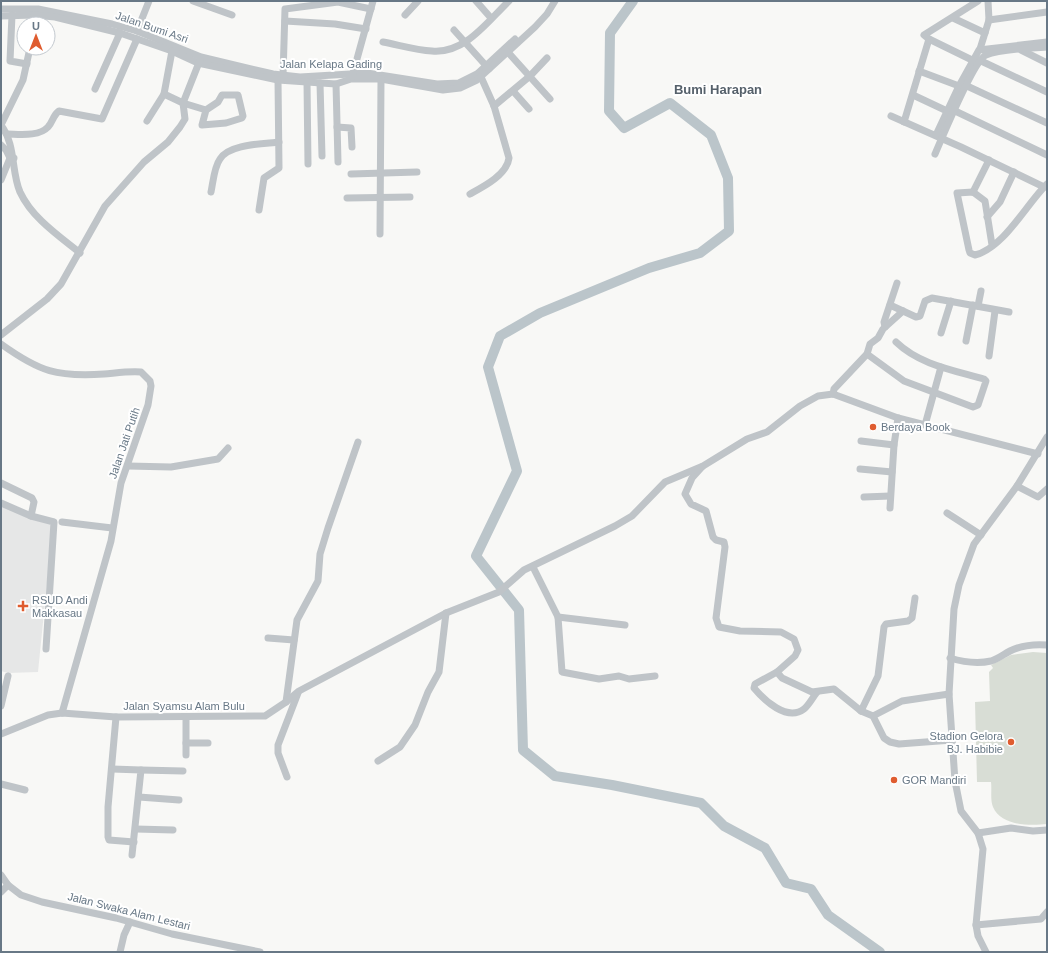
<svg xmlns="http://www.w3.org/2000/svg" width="1048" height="953" font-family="Arial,sans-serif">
  <rect width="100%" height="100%" fill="#f8f8f6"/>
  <!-- built -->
  <path fill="#e6e7e7" d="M 1,507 L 53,523 L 38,672 L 8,673 L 1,671 Z"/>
  <!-- green -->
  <path fill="#d8ddd5" d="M 1033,652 L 1047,653 L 1047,824 C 1030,826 1001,826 993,807 C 990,800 992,790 991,782 L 977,782 L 975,702 L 990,701 L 989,672 L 993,668 L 991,665 L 1011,655 Z"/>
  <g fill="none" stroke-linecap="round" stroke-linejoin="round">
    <!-- river -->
    <path stroke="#bbc5ca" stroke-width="10" d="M 633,1 L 610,33 L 609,111 L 624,128 L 670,103 L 711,135 L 728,178 L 729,231 L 700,253 L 649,268 L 540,313 L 500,336 L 488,367 L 517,471 L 476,556 L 519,610 L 523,750 L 555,776 L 612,785 L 701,803 L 724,826 L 765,848 L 786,883 L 811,889 L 828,915 L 880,952"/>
    <!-- minor -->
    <g stroke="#bfc4c8" stroke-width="7">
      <path d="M 193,1 L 232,15"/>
      <path d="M 476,1 L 491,18"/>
      <path d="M 1,9 L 38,9 L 112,24 L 137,31 L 201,57 L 273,74 L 300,77 L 367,73 L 437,84 L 459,83 L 477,74 L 515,39"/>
      <path d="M 12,15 L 10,61 L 27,64"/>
      <path d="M 405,15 L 418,1"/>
      <path d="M 1,16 L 34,15 L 55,17 L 120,33 L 172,51 L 198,63 L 278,80 L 336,84 L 351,79 L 381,79 L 443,90 L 460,88 L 477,80 L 535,27 L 547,14 L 555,1"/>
      <path d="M 953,18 L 985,33"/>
      <path d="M 989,20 L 1047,12"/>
      <path d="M 285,21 L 335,24 L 366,29"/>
      <path d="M 33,24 L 34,15"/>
      <path d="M 454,30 L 489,69"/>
      <path d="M 137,31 L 149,1"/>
      <path d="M 383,42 C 399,45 416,50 432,51 C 465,54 487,22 509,1"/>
      <path d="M 505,49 L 550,99"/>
      <path d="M 980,49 L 989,20 L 988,1"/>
      <path d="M 1021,50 L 1047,63"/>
      <path d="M 972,60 L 929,39 L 924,35 L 978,1"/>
      <path d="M 979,60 L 1047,92"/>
      <path d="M 919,71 L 959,86"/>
      <path d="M 283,76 L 285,9 L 338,2 L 371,9"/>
      <path d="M 352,77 L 373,1"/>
      <path d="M 307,82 L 308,164"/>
      <path d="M 320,83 L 322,156"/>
      <path d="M 336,84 L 338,162"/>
      <path d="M 967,86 L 1047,123"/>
      <path d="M 95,89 L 120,33"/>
      <path d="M 513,91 L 529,109"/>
      <path d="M 164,94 L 172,51"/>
      <path d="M 913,95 L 947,111"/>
      <path d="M 494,106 L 530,76 L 547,58"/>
      <path d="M 951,109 L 1047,155"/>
      <path d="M 891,116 L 961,147 L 1044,187"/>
      <path d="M 147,121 L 164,94 L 183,103 L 206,110 L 218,102 L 222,95 L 238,95 L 243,116 L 242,118 L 226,123 L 202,125 L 206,110"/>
      <path d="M 904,122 L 929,39"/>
      <path d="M 1,125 C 16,145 11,171 20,192 C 32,218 59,236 80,253"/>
      <path d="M 1,125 L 23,80 L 30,48"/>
      <path d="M 337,127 L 351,128 L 352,147"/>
      <path d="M 7,134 C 18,134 39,137 48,127 C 53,122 53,115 59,111 L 102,119 L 137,39"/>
      <path d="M 936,135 L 959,86 L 979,50 L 1047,42"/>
      <path d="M 1,145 L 6,150 L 10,158"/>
      <path d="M 935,154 C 942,138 974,60 986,55 C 1000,49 1031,48 1047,47"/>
      <path d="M 351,174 L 417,172"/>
      <path d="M 1,180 L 10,158 L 14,158"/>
      <path d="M 211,192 C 213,183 214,167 220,159 C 229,144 263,144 279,142"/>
      <path d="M 973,192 L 989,160"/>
      <path d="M 470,194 C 483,187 507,175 509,158 L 494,106 L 481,77"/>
      <path d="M 347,198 L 410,197"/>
      <path d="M 259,210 L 264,178 L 279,168 L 278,80"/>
      <path d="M 987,217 L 1000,202 L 1014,172"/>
      <path d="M 380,234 L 381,79"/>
      <path d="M 992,245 L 985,201 L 973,192 L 957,193 L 969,250 L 970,253 L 975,255 C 1004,248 1027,203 1047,184"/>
      <path d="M 890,305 L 916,317 L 920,316 L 925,301 L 932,298 L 1009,312"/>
      <path d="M 978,306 L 981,291"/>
      <path d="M 885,327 L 884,322 L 897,283"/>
      <path d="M 941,333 L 951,301"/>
      <path d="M 1,335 L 47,299 L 61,284 L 105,206 L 144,162 L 168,142 L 180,127 L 185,119 L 183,103 L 200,60"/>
      <path d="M 966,341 L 973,305"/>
      <path d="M 1,344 C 40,372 57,377 104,374 C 116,373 129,371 141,372 L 150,381 L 151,386 L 148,405 L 121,483 L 111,541 L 62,713"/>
      <path d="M 867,354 L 904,381 L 973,407 L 978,405 L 986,381 L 984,379 C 953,370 920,365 896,342"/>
      <path d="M 989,356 L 995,311"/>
      <path d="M 833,394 L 834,389 L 867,354 L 870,344 L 878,338 L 883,329 L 903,311"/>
      <path d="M 925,425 L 941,367"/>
      <path d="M 861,441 L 894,445"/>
      <path d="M 128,466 L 171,467 L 218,459 L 228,448"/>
      <path d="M 702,467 L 692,478 L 685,494 L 691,504 L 706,511 L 713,537 L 716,540 L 724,542 L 725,547 L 716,618 L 719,627 L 740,631 L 781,632 L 794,639 L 798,650 L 795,656 L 777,672 L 782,678 L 812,692 L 834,689 L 861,711 L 873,716 L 884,738 L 890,742 L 899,744 L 952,740"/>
      <path d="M 860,469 L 892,472"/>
      <path d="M 1,483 L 32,498 L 34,502 L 31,516"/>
      <path d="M 1017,486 L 1038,497 L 1047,489"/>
      <path d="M 864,497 L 890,496"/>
      <path d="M 1,503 L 31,516 L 54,522 L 46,649"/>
      <path d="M 890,508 L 894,445 L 898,418"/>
      <path d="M 947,513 L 981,535"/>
      <path d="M 62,522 L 112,528"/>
      <path d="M 533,567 L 558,617 L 562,672 L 599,679 L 619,676 L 629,679 L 655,676"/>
      <path d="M 558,617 L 625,625"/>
      <path d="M 268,638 L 294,640"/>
      <path d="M 950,658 C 963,662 978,664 991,661 C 998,659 1004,654 1010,651 C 1022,645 1034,644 1047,645"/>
      <path d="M 777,672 L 755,684 L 754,688 C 764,700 787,722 804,709 C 809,705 813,697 817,692"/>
      <path d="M 286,702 L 297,620 L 318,581 L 320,554 L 328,528 L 358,442"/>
      <path d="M 1,706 L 8,676"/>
      <path d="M 861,711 L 878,676 L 884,627 L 886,624 L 908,621 L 912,618 L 915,598"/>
      <path d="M 873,716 L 902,701 L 949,694"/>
      <path d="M 116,717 L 108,807 L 108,837 L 109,840 L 134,842"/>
      <path d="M 1,734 L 48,715 L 62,713 L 116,717 L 265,716 L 286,702 L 299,691 L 446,613 L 499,592 L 524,570 L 615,526 L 632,516 L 665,482 L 703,466 L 747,439 L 767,432 L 800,406 L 818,396 L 833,394 L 898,418 L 1038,454"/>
      <path d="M 186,743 L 208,743"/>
      <path d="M 186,755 L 186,717"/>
      <path d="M 378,761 L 400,747 L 415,725 L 428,692 L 439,672 L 446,613"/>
      <path d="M 112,769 L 141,770 L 132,855"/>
      <path d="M 141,770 L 183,771"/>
      <path d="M 287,777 L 278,753 L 278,745 L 298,693"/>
      <path d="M 1,784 L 25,790"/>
      <path d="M 139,797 L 179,800"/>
      <path d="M 136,829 L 173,830"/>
      <path d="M 978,833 L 1011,828 L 1033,831 L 1047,830"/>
      <path d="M 1,875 L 8,885 L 21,895 L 42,902 L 116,918 L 172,934 L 260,952"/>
      <path d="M 1,892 L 8,885"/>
      <path d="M 976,925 L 1041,919 L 1047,912"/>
      <path d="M 120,952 L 124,935 L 130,922"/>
      <path d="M 986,952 L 978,936 L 976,925 L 983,849 L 978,833 L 961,811 L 955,781 L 949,694 L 954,609 L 959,585 L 974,544 L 1017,486 L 1047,437"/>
    </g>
  </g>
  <!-- markers -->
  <g fill="#df5c2f" stroke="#fff" stroke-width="1.5">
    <circle cx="873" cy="427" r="4"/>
    <path d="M21 600h4v4h4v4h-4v4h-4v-4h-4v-4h4z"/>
    <circle cx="1011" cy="742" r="4"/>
    <circle cx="894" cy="780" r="4"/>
  </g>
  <g text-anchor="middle" stroke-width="4" stroke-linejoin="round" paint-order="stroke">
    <!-- street labels -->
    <g font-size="11" fill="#687886" stroke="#fff">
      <text transform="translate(152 27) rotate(19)" y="4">Jalan Bumi Asri</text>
      <text x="331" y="68">Jalan Kelapa Gading</text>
      <text transform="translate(124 443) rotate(-71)" y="4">Jalan Jati Putih</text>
      <text x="184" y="710">Jalan Syamsu Alam Bulu</text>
      <text transform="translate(129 911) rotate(14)" y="4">Jalan Swaka Alam Lestari</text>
    </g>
    <!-- poi labels -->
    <g font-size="11" fill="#687886" stroke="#fff" text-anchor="start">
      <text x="881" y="431">Berdaya Book</text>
      <text x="32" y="604">RSUD Andi<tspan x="32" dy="13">Makkasau</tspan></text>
      <text x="1003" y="740" text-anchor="end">Stadion Gelora<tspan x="1003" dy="13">BJ. Habibie</tspan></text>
      <text x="902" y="784">GOR Mandiri</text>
    </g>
    <!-- quarter labels -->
    <g font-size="13" font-weight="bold" fill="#56616b" stroke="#fff">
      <text x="718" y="94">Bumi Harapan</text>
    </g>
  </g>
  <!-- border -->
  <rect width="1048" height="953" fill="none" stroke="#687886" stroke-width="4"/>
  <!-- north arrow -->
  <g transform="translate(36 36)"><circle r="19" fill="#ffffff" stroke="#c3c9cf"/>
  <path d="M0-3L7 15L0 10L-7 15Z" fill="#df5c2f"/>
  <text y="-6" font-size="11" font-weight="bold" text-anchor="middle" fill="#687886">U</text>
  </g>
</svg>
